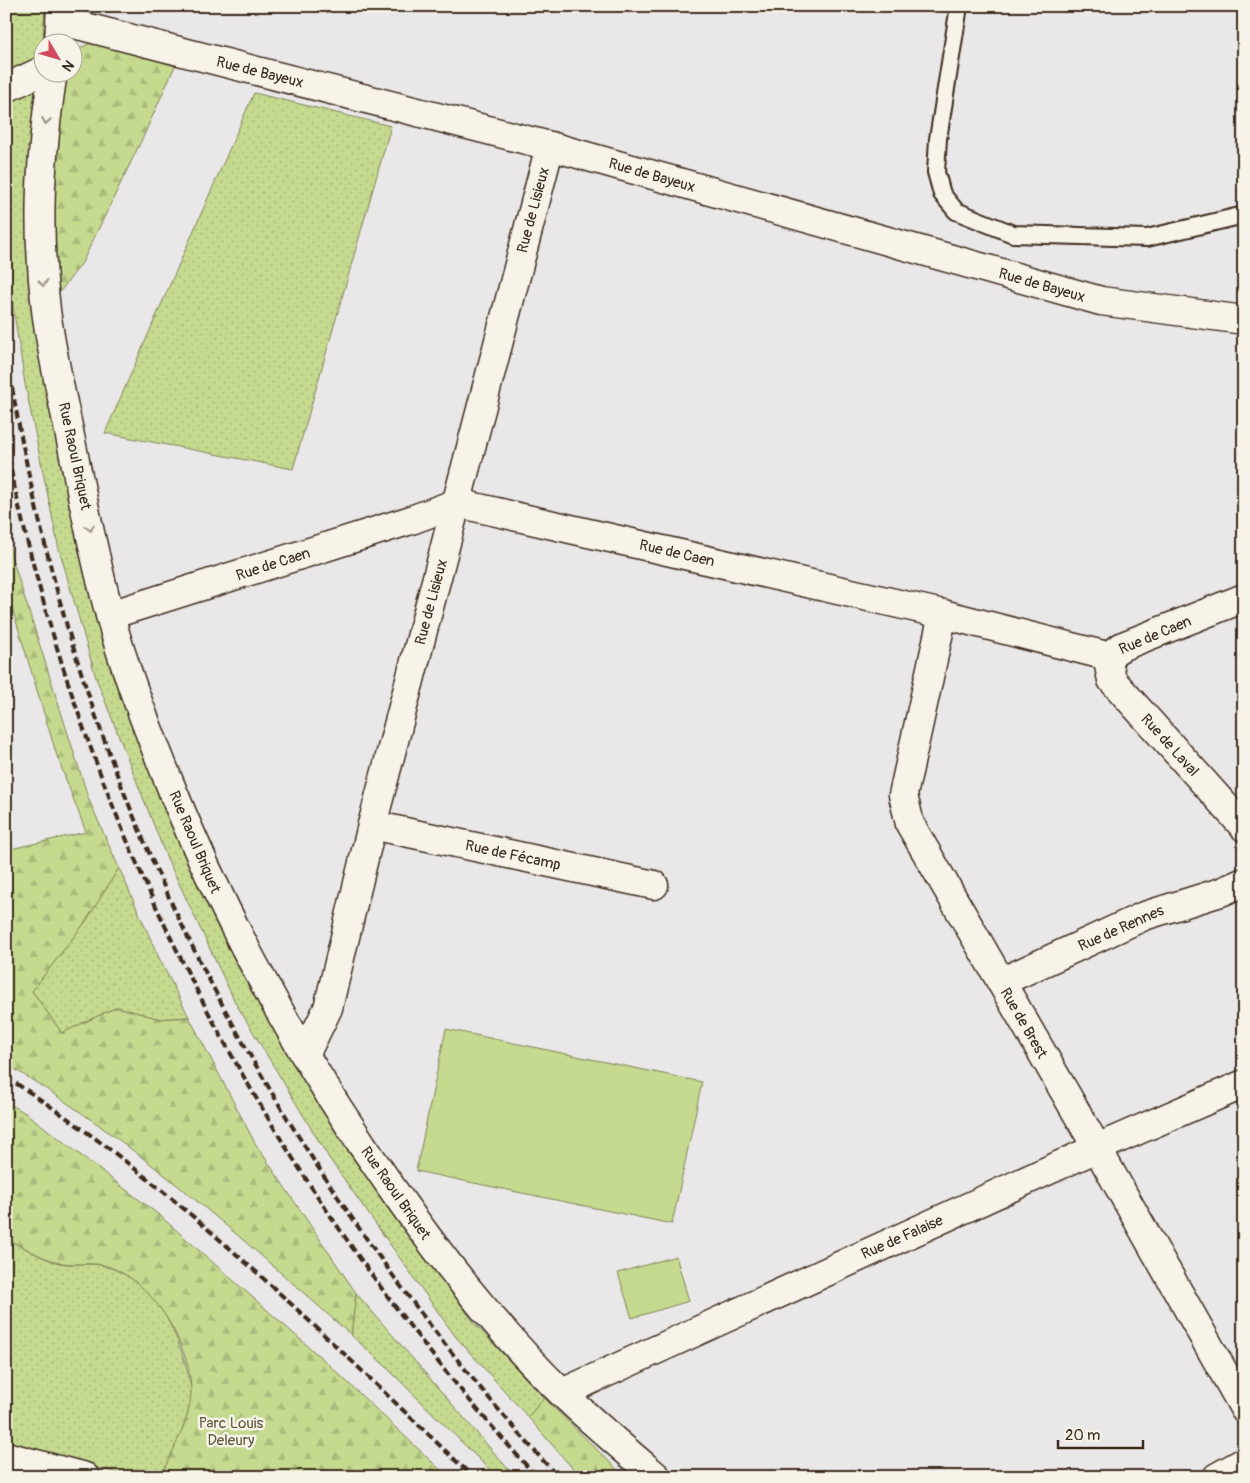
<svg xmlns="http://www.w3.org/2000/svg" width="1250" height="1483" font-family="Pangolin,sans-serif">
  <defs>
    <pattern id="green-dots" width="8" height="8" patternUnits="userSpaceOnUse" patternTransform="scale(1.25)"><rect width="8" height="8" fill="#c5da8f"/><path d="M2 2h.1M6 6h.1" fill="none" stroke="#aabb7b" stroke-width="1.8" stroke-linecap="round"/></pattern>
    <pattern id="forest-firs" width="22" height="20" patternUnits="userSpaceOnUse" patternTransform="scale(1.25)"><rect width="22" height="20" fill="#c5da8f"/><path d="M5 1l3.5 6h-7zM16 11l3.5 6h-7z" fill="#aabb7b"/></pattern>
  </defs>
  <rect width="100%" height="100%" fill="#eae7e8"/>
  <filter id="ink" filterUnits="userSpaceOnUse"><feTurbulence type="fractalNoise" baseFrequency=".02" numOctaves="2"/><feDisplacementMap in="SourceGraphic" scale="10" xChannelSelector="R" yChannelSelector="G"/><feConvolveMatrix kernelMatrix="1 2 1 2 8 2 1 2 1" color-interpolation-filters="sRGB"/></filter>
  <g filter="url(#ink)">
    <!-- green -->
    <g fill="url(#green-dots)" stroke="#808256">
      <path d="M 6,6 L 45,6 L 42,58 L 6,76 Z"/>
      <path d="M 40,88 L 29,198 L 112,654 L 182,851 L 252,989 L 343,1145 L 475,1324 L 544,1398 L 528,1417 L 455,1336 L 329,1158 L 235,1002 L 166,856 L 96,678 L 58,545 L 25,384 L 6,261 L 6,103 Z"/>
      <path d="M 254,93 L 391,126 L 293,469 L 105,433 Z"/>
      <path d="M 119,868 L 159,958 L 189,1017 L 160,1019 L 117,1007 L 62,1033 L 32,991 L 86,921 Z"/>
      <path d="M 6,1239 C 23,1246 41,1259 59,1263 C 73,1266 90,1262 105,1266 C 158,1282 181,1337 191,1388 L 365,1477 L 122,1477 L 117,1473 L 6,1444 Z"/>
      <path d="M 356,1293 L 515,1477 L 497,1477 L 382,1363 L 351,1335 Z"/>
    </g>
    <!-- forest -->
    <g fill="url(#forest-firs)" stroke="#808256">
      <path d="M 95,41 L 175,66 L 144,135 L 82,263 L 56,297 L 44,193 L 61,73 L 72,72 L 74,51 Z"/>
      <path d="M 6,527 L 12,558 L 89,800 L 119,868 L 86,921 L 32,991 L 62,1033 L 117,1007 L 160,1019 L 189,1017 L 255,1143 L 356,1293 L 351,1335 C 242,1238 132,1139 6,1064 L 6,850 L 86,832 L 57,756 L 6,588 Z"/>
      <path d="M 6,1102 L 27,1114 L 159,1215 L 326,1362 L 448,1477 L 243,1477 L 233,1469 C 209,1477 187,1481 164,1470 C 175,1445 192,1416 191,1388 C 189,1342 150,1276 103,1265 C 89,1262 72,1266 58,1262 C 41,1258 23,1246 6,1239 Z"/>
      <path d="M 544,1398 L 625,1477 L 580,1477 L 528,1417 Z"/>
    </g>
    <!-- pitch -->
    <g fill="#c5da8f" stroke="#808256">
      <path d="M 446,1029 L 702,1082 L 672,1224 L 416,1171 Z"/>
      <path d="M 676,1256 L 689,1301 L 632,1318 L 618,1273 Z"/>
    </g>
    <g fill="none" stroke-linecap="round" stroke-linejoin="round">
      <!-- service casing -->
      <g stroke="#3b2a1e" stroke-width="20">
        <path id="service" d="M 959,6 L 938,139 L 936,172 L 942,194 L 956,211 L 1013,234 L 1147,238 L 1244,215"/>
      </g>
      <!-- minor casing -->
      <g stroke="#3b2a1e" stroke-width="31">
        <g id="minor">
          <path d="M 62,21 L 550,146 L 1101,301 L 1244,320"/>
          <path d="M 943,614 L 903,795 L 910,824 L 1097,1148 L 1244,1408"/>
          <path d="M 110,615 L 411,520 L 457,503 L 943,614 L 1107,656 L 1123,646 L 1244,598"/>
          <path d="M 1107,656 L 1112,680 L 1244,827"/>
          <path d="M 372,825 L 654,885"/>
          <path d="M 1001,982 L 1144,916 L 1221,892 L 1244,882"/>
          <path d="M 305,1055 L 328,1008 L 372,825 L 550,146"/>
          <path d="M 562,1393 L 1097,1148 L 1244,1084"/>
          <path d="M 6,1456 L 85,1477"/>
          <path d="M 1217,1477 L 1244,1462"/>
        </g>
      </g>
      <!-- tertiary casing -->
      <g stroke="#3b2a1e" stroke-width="31">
        <g id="tertiary">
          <path d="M 59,42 L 61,6"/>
          <path d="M 53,72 C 40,156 36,226 46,310 C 52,357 64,405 73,451 C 84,506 95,561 110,615 C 124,668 145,721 165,772 C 224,921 301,1060 394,1191 C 444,1262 499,1332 562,1393 C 592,1422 625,1450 657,1477"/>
          <path d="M 6,88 L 42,71"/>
        </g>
      </g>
      <!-- service -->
      <use href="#service" stroke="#f7f3e8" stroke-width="16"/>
      <!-- minor -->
      <use href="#minor" stroke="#f7f3e8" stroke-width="28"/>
      <!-- tertiary -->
      <use href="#tertiary" stroke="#f7f3e8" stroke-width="28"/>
      <!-- rail -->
      <g stroke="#3b2a1e" stroke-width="4" stroke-dasharray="8 4" stroke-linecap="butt">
        <path d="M 6,352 C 17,419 30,486 47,552 C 133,899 319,1215 558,1477"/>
        <path d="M 6,446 C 82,830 272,1189 537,1477"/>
        <path d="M 6,1077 C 180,1187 324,1336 473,1477"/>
      </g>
    </g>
    <!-- one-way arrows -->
    <defs><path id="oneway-chevron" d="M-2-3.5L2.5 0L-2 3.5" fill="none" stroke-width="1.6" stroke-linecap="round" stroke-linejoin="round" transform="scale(1.25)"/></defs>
    <g stroke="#998e83">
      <use href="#oneway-chevron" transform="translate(46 121) rotate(99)"/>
      <use href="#oneway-chevron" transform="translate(43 283) rotate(85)"/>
      <use href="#oneway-chevron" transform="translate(90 528) rotate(77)"/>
    </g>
  </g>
  <g text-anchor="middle" stroke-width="5" stroke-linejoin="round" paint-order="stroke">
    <!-- street labels -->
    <g font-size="15" fill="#3b2a1e" stroke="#f7f3e8">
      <text transform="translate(260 72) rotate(14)" y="5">Rue de Bayeux</text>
      <text transform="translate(652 175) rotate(16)" y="5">Rue de Bayeux</text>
      <text transform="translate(533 210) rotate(-75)" y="5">Rue de Lisieux</text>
      <text transform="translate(1042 285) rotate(16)" y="5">Rue de Bayeux</text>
      <text transform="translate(75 456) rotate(78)" y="5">Rue Raoul Briquet</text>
      <text transform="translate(677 553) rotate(13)" y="5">Rue de Caen</text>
      <text transform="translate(273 564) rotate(-18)" y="5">Rue de Caen</text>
      <text transform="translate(431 602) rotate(-75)" y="5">Rue de Lisieux</text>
      <text transform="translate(1155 635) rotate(-23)" y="5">Rue de Caen</text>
      <text transform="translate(1170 745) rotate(48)" y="5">Rue de Laval</text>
      <text transform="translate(195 842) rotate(67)" y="5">Rue Raoul Briquet</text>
      <text transform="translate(513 855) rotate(12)" y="5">Rue de Fécamp</text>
      <text transform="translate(1121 928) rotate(-24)" y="5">Rue de Rennes</text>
      <text transform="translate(1024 1023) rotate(60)" y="5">Rue de Brest</text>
      <text transform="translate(396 1193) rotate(55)" y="5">Rue Raoul Briquet</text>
      <text transform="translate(902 1237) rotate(-24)" y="5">Rue de Falaise</text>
    </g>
    <!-- park labels -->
    <g font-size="15" fill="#5e563a" stroke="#f7f3e8">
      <text x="231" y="1428">Parc Louis<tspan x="231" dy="17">Deleury</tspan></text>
    </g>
  </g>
  <!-- margin -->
  <rect width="1250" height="1483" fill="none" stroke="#f7f3e8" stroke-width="25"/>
  <rect x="12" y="12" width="1225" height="1458" fill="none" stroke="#3b2a1e" stroke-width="2" filter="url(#ink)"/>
  <!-- north arrow -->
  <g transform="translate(58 58) rotate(128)"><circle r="24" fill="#f7f3e8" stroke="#aca397"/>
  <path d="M0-4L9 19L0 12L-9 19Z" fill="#d1495b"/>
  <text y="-8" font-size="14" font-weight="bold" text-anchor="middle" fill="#3b2a1e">N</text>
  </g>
  <!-- scale -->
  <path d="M1058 1440v8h85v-8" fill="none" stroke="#3b2a1e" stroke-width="2.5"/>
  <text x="1065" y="1440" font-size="15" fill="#3b2a1e" stroke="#f7f3e8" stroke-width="4" paint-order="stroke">20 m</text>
</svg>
